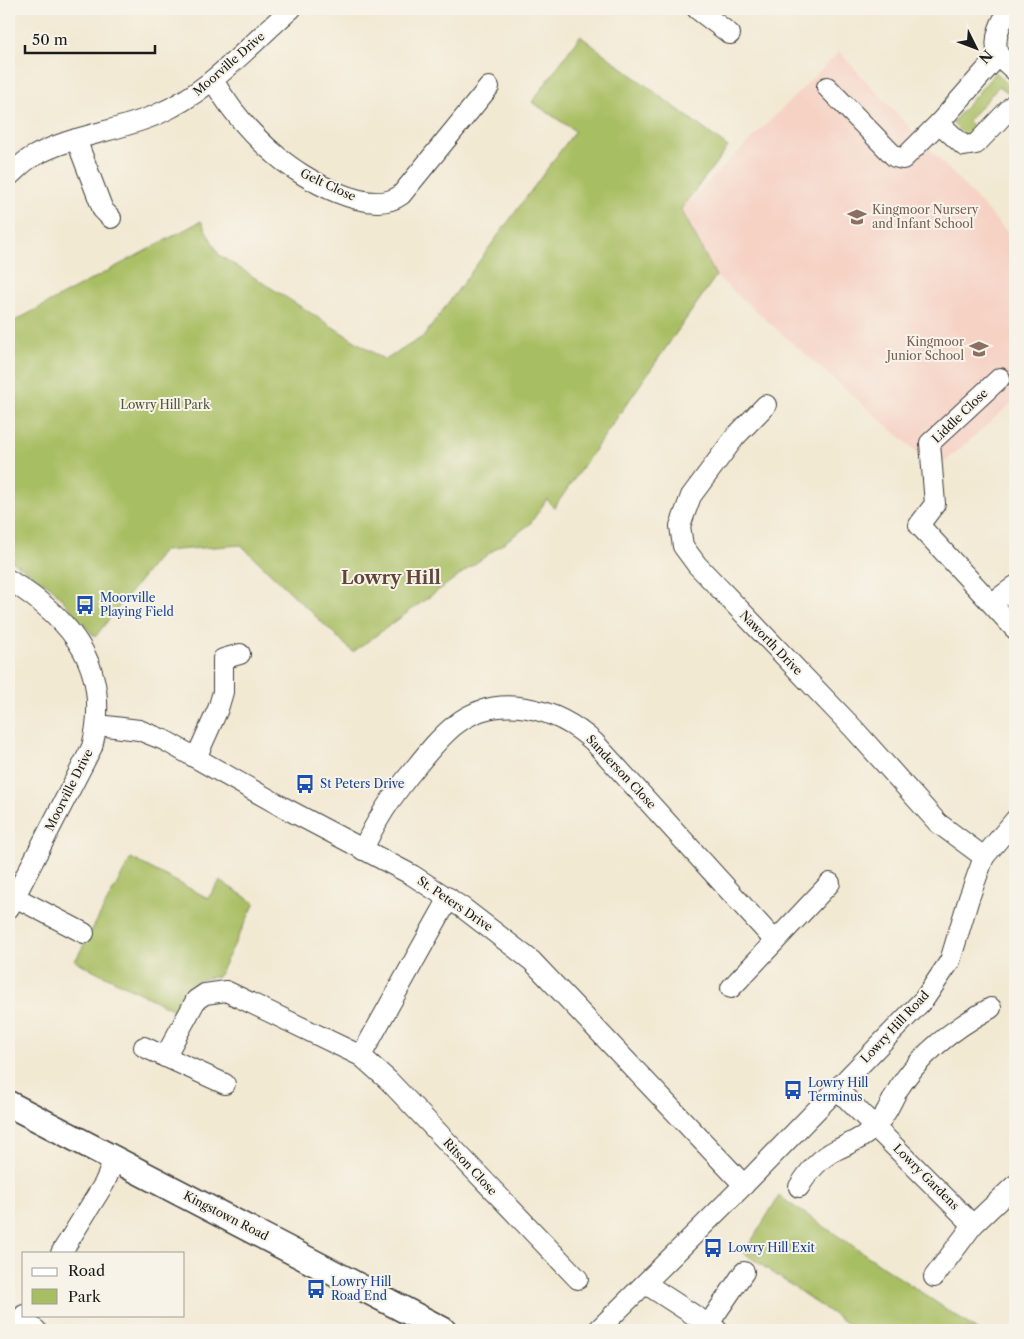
<svg xmlns="http://www.w3.org/2000/svg" width="1024" height="1339" font-family="'Libre Caslon Text',serif">
  <rect width="100%" height="100%" fill="#f7f3e8"/>
  <filter id="ink" filterUnits="userSpaceOnUse"><feTurbulence type="fractalNoise" baseFrequency=".02" numOctaves="2"/><feDisplacementMap in="SourceGraphic" scale="10" xChannelSelector="R" yChannelSelector="G"/><feConvolveMatrix kernelMatrix="1 2 1 2 8 2 1 2 1" color-interpolation-filters="sRGB"/></filter>
  <filter id="wash" filterUnits="userSpaceOnUse"><feTurbulence type="fractalNoise" baseFrequency=".0096" numOctaves="4" result="noise"/><feDisplacementMap in="SourceGraphic" scale="20" xChannelSelector="R" yChannelSelector="G"/><feGaussianBlur stdDeviation="1.12" result="paint"/><feColorMatrix in="noise" values="0 0 0 0 0 0 0 0 0 0 0 0 0 0 0 0 0 1.4 0 .05"/><feComposite in="paint" operator="in"/></filter>
  <g filter="url(#wash)">
    <rect width="100%" height="100%" fill="#f2e9d3"/>
    <!-- built -->
    <path fill="#f6d2c5" d="M 839,52 L 1015,240 L 1015,400 L 945,462 L 926,460 L 716,276 L 681,209 Z"/>
    <!-- green -->
    <g fill="#a8be62" stroke="#626d3f">
      <path d="M 580,36 L 728,147 L 681,209 L 716,276 L 554,508 L 547,499 L 530,524 L 353,652 L 241,545 L 163,551 L 95,637 L 52,588 L 9,559 L 9,324 L 201,221 L 219,255 L 385,360 L 424,336 L 575,131 L 532,102 Z"/>
      <path d="M 996,72 L 1011,88 L 1012,96 L 999,86 L 968,121 L 979,132 L 966,137 L 952,123 Z"/>
      <path d="M 131,858 L 208,898 L 220,881 L 255,903 L 218,977 C 193,977 187,990 174,1010 L 75,961 Z"/>
      <path d="M 779,1196 L 977,1330 L 856,1330 L 744,1253 Z"/>
    </g>
  </g>
  <g filter="url(#ink)">
    <g fill="none" stroke-linecap="round" stroke-linejoin="round">
      <!-- minor casing -->
      <g stroke="#3c3b37" stroke-width="22">
        <g id="minor">
          <path d="M 697,9 L 730,34"/>
          <path d="M 1011,9 C 1001,19 993,39 998,53 C 1001,60 1010,66 1015,71"/>
          <path d="M 999,55 L 939,123 L 964,146 L 976,144 L 1015,103"/>
          <path d="M 213,80 C 229,108 252,135 277,156 C 302,178 370,218 401,195 L 489,87"/>
          <path d="M 827,87 L 895,157 L 903,159 L 939,123"/>
          <path d="M 76,139 L 103,210 L 111,218"/>
          <path d="M 9,176 C 16,170 24,161 32,157 C 71,135 117,132 158,114 C 211,91 249,45 291,9"/>
          <path d="M 1000,378 L 930,443 L 935,504 L 919,525 L 1015,629"/>
          <path d="M 766,405 L 735,437 L 691,496 L 680,526 L 683,546 L 697,565 L 853,728 L 938,823 L 984,857"/>
          <path d="M 9,580 C 73,620 112,668 92,747 L 9,908"/>
          <path d="M 992,603 L 1015,586"/>
          <path d="M 98,725 L 139,730 L 164,740 L 281,806 L 412,875 L 463,908 L 532,961 L 744,1185"/>
          <path d="M 196,758 L 218,709 L 223,692 L 223,659 L 240,654"/>
          <path d="M 363,850 C 376,819 395,792 416,767 C 428,752 440,737 455,725 C 498,691 557,708 594,742 L 775,941"/>
          <path d="M 9,894 L 84,933"/>
          <path d="M 731,988 L 830,883"/>
          <path d="M 144,1047 L 225,1084"/>
          <path d="M 361,1056 L 449,898"/>
          <path d="M 165,1057 L 196,1000 L 205,994 L 226,991 L 361,1056 L 388,1080 L 578,1279"/>
          <path d="M 837,1089 L 973,1225 L 1015,1185"/>
          <path d="M 799,1187 C 808,1172 820,1158 836,1150 C 850,1143 864,1138 875,1127 C 887,1115 891,1101 899,1088 C 921,1053 956,1027 991,1008"/>
          <path d="M 61,1253 L 104,1184 L 115,1159"/>
          <path d="M 934,1277 L 973,1225"/>
          <path d="M 646,1284 L 717,1330"/>
          <path d="M 24,1315 L 23,1320 L 36,1330"/>
          <path d="M 708,1325 L 744,1272"/>
          <path d="M 598,1330 L 744,1185 L 925,998 L 950,961 L 969,898 L 984,857 L 1015,820"/>
        </g>
      </g>
      <!-- major casing -->
      <g stroke="#3c3b37" stroke-width="28">
        <path id="major" d="M 9,1104 L 443,1330"/>
      </g>
      <!-- minor -->
      <use href="#minor" stroke="#fff" stroke-width="20"/>
      <!-- major -->
      <use href="#major" stroke="#fff" stroke-width="25"/>
    </g>
  </g>
  <!-- icons -->
  <defs>
    <g id="school-bare" transform="scale(1.5)"><path d="M0-5L7-2L0 1L-7-2ZM-4 1L0 2.5L4 1V4Q0 6-4 4Z" fill="#8d6e63" stroke="#f7f3e8" stroke-width="2.5" paint-order="stroke"/></g>
    <g id="bus-bare" transform="scale(1.5)"><path d="M-5-6H5V4H4V6H2V4H-2V6H-4V4H-5ZM-3.5-4V0h7V-4ZM-3.5 1.2v1.5H-2V1.2ZM2 1.2v1.5H3.5V1.2Z" fill="#1a4fb4" stroke="#f7f3e8" stroke-width="2.5" paint-order="stroke"/></g>
  </defs>
  <g fill-rule="evenodd">
    <use href="#school-bare" x="857" y="217"/>
    <use href="#school-bare" x="979" y="349"/>
    <use href="#bus-bare" x="85" y="605"/>
    <use href="#bus-bare" x="305" y="784"/>
    <use href="#bus-bare" x="793" y="1090"/>
    <use href="#bus-bare" x="713" y="1248"/>
    <use href="#bus-bare" x="316" y="1289"/>
  </g>
  <g text-anchor="middle" stroke-width="4" stroke-linejoin="round" paint-order="stroke">
    <!-- street labels -->
    <g font-size="12" fill="#1c1c1c" stroke="#f7f3e8">
      <text transform="translate(229 64) rotate(-41)" y="4">Moorville Drive</text>
      <text transform="translate(328 185) rotate(25)" y="4">Gelt Close</text>
      <text transform="translate(960 416) rotate(-44)" y="4">Liddle Close</text>
      <text transform="translate(771 643) rotate(46)" y="4">Naworth Drive</text>
      <text transform="translate(621 772) rotate(47)" y="4">Sanderson Close</text>
      <text transform="translate(69 790) rotate(-63)" y="4">Moorville Drive</text>
      <text transform="translate(455 904) rotate(34)" y="4">St. Peters Drive</text>
      <text transform="translate(895 1027) rotate(-47)" y="4">Lowry Hill Road</text>
      <text transform="translate(470 1167) rotate(47)" y="4">Ritson Close</text>
      <text transform="translate(926 1177) rotate(45)" y="4">Lowry Gardens</text>
      <text transform="translate(226 1216) rotate(27)" y="4">Kingstown Road</text>
    </g>
    <!-- education labels -->
    <g font-size="12" fill="#785e54" stroke="#f7f3e8" text-anchor="start">
      <text x="872" y="214">Kingmoor Nursery<tspan x="872" dy="14">and Infant School</tspan></text>
      <text x="964" y="346" text-anchor="end">Kingmoor<tspan x="964" dy="14">Junior School</tspan></text>
    </g>
    <!-- park labels -->
    <g font-size="12" fill="#4d5534" stroke="#f7f3e8">
      <text x="165" y="409">Lowry Hill Park</text>
    </g>
    <!-- transit labels -->
    <g font-size="12" fill="#164399" stroke="#f7f3e8" text-anchor="start">
      <text x="100" y="602">Moorville<tspan x="100" dy="14">Playing Field</tspan></text>
      <text x="320" y="788">St Peters Drive</text>
      <text x="808" y="1087">Lowry Hill<tspan x="808" dy="14">Terminus</tspan></text>
      <text x="728" y="1252">Lowry Hill Exit</text>
      <text x="331" y="1286">Lowry Hill<tspan x="331" dy="14">Road End</tspan></text>
    </g>
    <!-- district labels -->
    <g font-size="18" font-weight="bold" fill="#62453a" stroke="#f7f3e8">
      <text x="391" y="584">Lowry Hill</text>
    </g>
  </g>
  <!-- margin -->
  <rect width="1024" height="1339" fill="none" stroke="#f7f3e8" stroke-width="30"/>
  <!-- legend -->
  <rect x="22" y="1252" width="162" height="65" fill="#f7f3e8" stroke="#9f9d96"/>
  <rect x="32" y="1268" width="25" height="8" fill="#ffffff" stroke="#9f9d96"/>
  <text x="68" y="1276" font-size="15" fill="#1c1c1c">Road</text>
  <rect x="32" y="1289" width="25" height="15" fill="#a8be62" stroke="#9f9d96"/>
  <text x="68" y="1302" font-size="15" fill="#1c1c1c">Park</text>
  <!-- north arrow -->
  <g transform="translate(976 48) rotate(132)" stroke="#f7f3e8" stroke-width="4" paint-order="stroke">
  <path d="M0-4L9 19L0 12L-9 19Z" fill="#1c1c1c"/>
  <text y="-8" font-size="14" font-weight="bold" text-anchor="middle" fill="#1c1c1c">N</text>
  </g>
  <!-- scale -->
  <path d="M25 45v8h130v-8" fill="none" stroke="#1c1c1c" stroke-width="2.5"/>
  <text x="32" y="45" font-size="15" fill="#1c1c1c" stroke="#f7f3e8" stroke-width="4" paint-order="stroke">50 m</text>
</svg>
